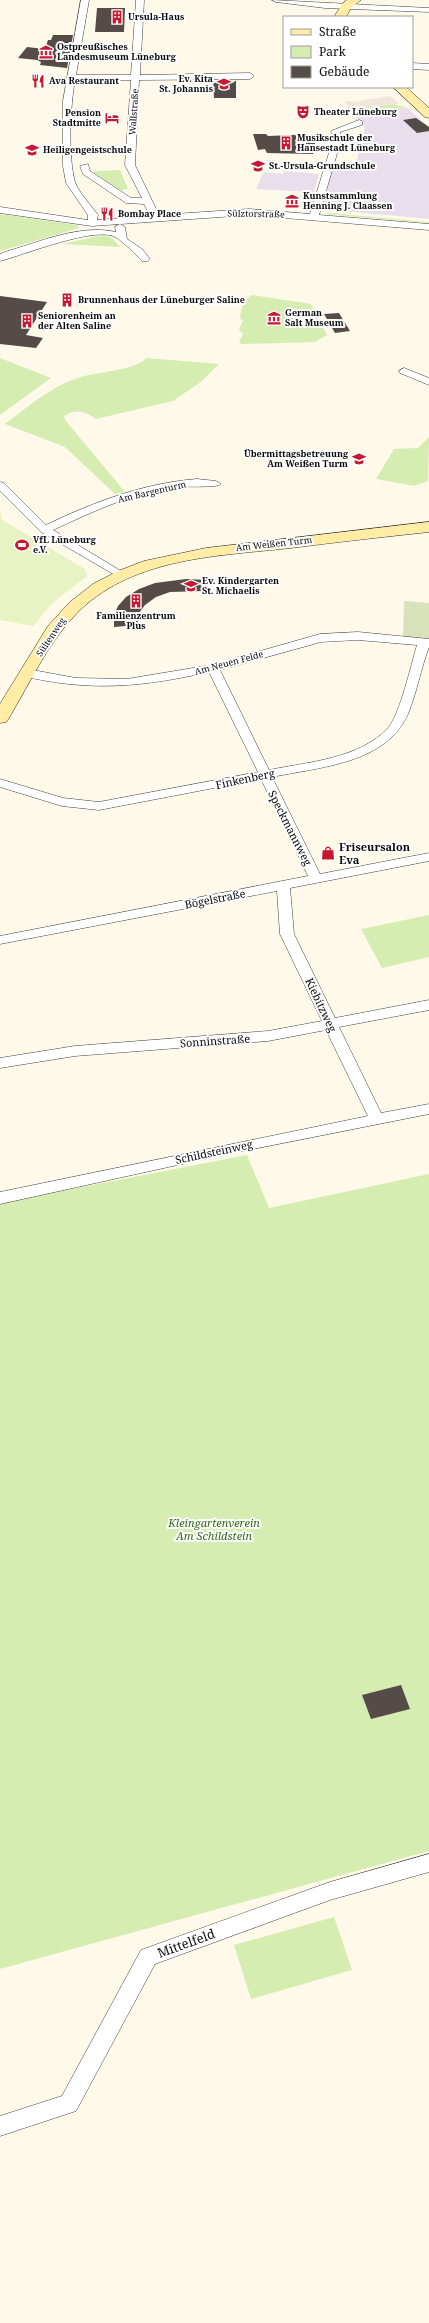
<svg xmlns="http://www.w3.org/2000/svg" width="429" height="2323" font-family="'Noto Serif',serif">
  <rect width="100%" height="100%" fill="#fff9ea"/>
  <!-- industrial -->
  <g fill="#e9deec">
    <path d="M 406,107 L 429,127 L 429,219 L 321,209 L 334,162 L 356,164 L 365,127 L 355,122 L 356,117 Z"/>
    <path d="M 284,171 L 319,174 L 314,192 L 256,189 L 264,172 L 283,174 Z"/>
  </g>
  <!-- green -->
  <g fill="#d5edb0">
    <path d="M 392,104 L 406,107 L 356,117 L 355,115 L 373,107 Z"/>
    <path d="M 120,170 L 128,189 L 120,190 L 93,172 L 95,171 Z"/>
    <path d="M 330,213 L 429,222 L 429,223 L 324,214 Z"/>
    <path d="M 0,214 L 77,225 L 79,228 L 0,251 Z"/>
    <path d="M 103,235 L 112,238 L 120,247 L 62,244 Z"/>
    <path d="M 252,295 L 311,304 L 327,335 L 315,342 L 241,344 L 239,342 L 243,334 L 239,330 L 243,320 L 240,319 C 241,308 242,301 252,295 Z"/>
    <path d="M 0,358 L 51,378 L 0,415 Z"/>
    <path d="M 146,358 L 219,364 L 202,381 L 173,401 L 96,419 C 86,412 76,408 64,416 L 65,420 L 125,492 L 115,494 L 65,447 L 5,424 C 29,406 53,385 81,377 C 97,372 137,370 146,358 Z"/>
    <path d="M 429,437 L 428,481 L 414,486 L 376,479 L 394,449 L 418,448 Z"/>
    <path d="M 429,915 L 429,957 L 382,968 L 361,929 Z"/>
    <path d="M 247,1155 L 269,1208 L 429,1174 L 429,1851 L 0,1969 L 0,1203 Z"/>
    <path d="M 334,1917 L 352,1970 L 251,1999 L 234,1945 Z"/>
  </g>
  <!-- cemetery -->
  <path fill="#d9e2ba" d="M 404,601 L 429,603 L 429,639 L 403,637 Z"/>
  <!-- pitch -->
  <path fill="#e7f3c3" d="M 0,508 L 2,520 L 85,569 L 87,576 L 51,604 L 33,626 L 0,620 Z"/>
  <!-- plaza -->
  <path fill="#efe7d9" d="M 390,96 L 400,104 L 392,104 L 373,107 L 356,114 L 349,115 L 347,111 L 349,111 L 345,101 L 354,102 Z"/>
  <!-- building -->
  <g fill="#554b47">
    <path d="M 97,8 L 125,8 L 124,32 L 95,32 Z"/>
    <path d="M 53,35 L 73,35 L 67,68 L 40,65 L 41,62 L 37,60 L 18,58 L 27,47 L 45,49 L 48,40 L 51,40 Z"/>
    <path d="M 213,81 L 236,81 L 236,98 L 214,98 Z"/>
    <path d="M 416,118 L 429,127 L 429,131 L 417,133 L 403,120 Z"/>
    <path d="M 253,134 L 266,134 L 268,136 L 317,134 L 313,154 L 267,153 L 265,149 L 258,150 Z"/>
    <path d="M 0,296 L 47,302 L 26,335 L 43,338 L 36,348 L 0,344 Z"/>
    <path d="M 339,313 L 350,331 L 335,333 L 324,314 Z"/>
    <path d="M 186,579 L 208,580 L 204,591 L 170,592 L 156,597 L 145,605 L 138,614 L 138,625 L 114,627 L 114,615 L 118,606 L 126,597 L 139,589 L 155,583 Z"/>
    <path d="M 401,1685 L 410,1709 L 371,1719 L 362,1695 Z"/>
  </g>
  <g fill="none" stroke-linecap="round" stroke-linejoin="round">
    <!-- minor casing -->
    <g stroke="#3e3e3e" stroke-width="1">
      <g id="minor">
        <path d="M 81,0 L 89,0 L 76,75 L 131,75 L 136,0 L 144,0 L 140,75 L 250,73 L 254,76 L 250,79 L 139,80 L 135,165 L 159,215 L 249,209 L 310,214 L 333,140 L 331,131 L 359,120 L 362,121 L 362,125 L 340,132 L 341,140 L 319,215 L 429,224 L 429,230 L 249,215 L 92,226 L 0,213 L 0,207 L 88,220 L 88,215 L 66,183 L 63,166 L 63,101 ZM 75,80 L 131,80 L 125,165 L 142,198 L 131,198 L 90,171 L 88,164 L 80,166 L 83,174 L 126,203 L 144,204 L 150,216 L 97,220 L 98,215 C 91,205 79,193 75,182 C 68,157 70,106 75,80 Z"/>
        <path d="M 272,0 L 429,8 L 429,12 L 325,8 L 276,2 Z"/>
        <path d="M 412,63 L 429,64 L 429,70 L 412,69 Z"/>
        <path d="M 120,224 L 125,227 L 127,239 L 142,249 L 150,259 L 148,261 L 142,261 C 136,254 124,243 117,238 C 99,224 21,256 0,261 L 0,254 L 8,251 C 42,241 81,224 116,232 L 115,227 Z"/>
        <path d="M 404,368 L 429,378 L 429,385 L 400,373 L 399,371 Z"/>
        <path d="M 197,479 L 216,481 L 221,484 C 218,488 186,486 177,487 C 134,492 92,512 53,530 L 126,574 L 128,576 L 126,578 L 122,579 L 41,532 L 0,491 L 0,482 L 4,483 L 46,525 C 94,502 144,483 197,479 Z"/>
        <path d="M 358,632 L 429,639 L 429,647 C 421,668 417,692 408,714 C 386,764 320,767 272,777 L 320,874 L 429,853 L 429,861 L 290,888 L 294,934 L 335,1018 L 429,1000 L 429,1010 L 339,1027 L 381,1113 L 429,1104 L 429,1114 L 223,1155 L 0,1204 L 0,1192 L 368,1116 L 326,1030 L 268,1041 L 75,1056 L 0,1068 L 0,1058 L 75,1046 L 268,1031 L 322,1021 L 280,934 L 277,891 L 0,944 L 0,936 L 308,876 L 261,779 L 99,810 L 62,806 L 0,787 L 0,779 L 63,798 L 99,802 L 258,772 L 209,672 C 142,687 90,692 23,676 L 21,673 L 23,670 L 27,669 L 76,678 L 127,679 L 211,665 L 320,634 ZM 358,640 L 417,645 C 411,665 400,714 388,728 C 359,759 308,762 269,770 L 220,670 L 321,642 Z"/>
        <path d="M 429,1854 L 429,1872 L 330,1900 L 155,1964 L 76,2111 L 0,2136 L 0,2116 L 62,2096 L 141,1950 L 330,1882 Z"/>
      </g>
    </g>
    <!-- secondary casing -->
    <g stroke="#2d2d2d" stroke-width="1">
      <g id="secondary">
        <path d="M 347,0 L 361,0 L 351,8 L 346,17 L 334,17 L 342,4 Z"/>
        <path d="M 393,87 L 406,87 L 429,108 L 429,118 L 425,117 Z"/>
        <path d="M 429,522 L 429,532 C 383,537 337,542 291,548 C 219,556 136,557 80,610 C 49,640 31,681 9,718 L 6,722 L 0,723 L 0,704 L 48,626 L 70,602 L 93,584 L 118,571 L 144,561 L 206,548 Z"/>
      </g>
    </g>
    <!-- minor -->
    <use href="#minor" fill="#fff" fill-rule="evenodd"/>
    <!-- secondary -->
    <use href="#secondary" fill="#ffeda5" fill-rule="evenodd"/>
  </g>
  <!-- icons -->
  <defs>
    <g id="building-bare" transform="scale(1.08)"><path d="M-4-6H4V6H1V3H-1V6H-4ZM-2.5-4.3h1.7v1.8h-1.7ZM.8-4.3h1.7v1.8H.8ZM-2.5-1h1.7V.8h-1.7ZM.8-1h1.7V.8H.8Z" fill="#c71831" stroke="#fff" stroke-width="2.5" paint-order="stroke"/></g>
    <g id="museum-bare" transform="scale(1.08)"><path d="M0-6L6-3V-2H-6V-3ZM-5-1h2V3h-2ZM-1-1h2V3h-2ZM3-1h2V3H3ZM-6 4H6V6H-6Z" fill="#c71831" stroke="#fff" stroke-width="2.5" paint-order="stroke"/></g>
    <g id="restaurant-bare" transform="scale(1.08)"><path d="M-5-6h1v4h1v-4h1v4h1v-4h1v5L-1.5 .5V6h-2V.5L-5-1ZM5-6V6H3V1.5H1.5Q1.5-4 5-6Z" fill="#c71831" stroke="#fff" stroke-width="2.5" paint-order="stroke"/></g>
    <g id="school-bare" transform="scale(1.08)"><path d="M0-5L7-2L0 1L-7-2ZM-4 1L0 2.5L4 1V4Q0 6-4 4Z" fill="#c71831" stroke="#fff" stroke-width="2.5" paint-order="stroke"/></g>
    <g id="theatre-bare" transform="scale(1.08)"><path d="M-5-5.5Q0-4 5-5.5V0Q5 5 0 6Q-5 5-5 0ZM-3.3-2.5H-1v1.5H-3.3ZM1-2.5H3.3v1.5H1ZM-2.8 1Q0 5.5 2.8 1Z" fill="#c71831" stroke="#fff" stroke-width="2.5" paint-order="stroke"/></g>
    <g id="hotel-bare" transform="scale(1.08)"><path d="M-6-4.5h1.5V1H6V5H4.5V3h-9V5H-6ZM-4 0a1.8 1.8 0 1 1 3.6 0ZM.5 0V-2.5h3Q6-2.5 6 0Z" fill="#c71831" stroke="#fff" stroke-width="2.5" paint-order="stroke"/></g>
    <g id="stadium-bare" transform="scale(1.08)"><path d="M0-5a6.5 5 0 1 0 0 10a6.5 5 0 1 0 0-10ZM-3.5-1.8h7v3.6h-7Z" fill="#c71831" stroke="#fff" stroke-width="2.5" paint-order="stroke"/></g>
    <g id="shop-bare" transform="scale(1.08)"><path d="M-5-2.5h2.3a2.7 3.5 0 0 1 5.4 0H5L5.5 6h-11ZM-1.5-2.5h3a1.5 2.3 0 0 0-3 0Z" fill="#c71831" stroke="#fff" stroke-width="2.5" paint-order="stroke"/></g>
  </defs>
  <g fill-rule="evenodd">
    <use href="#building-bare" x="117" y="17"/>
    <use href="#museum-bare" x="46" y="52"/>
    <use href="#restaurant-bare" x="38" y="81"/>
    <use href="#school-bare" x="224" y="84"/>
    <use href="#theatre-bare" x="303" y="112"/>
    <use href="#hotel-bare" x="112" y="118"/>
    <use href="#building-bare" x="286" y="143"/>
    <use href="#school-bare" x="32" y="150"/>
    <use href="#school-bare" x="258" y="166"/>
    <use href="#museum-bare" x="292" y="201"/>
    <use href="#restaurant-bare" x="107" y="214"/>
    <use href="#building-bare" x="67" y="300"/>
    <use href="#museum-bare" x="274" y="318"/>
    <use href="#building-bare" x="27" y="321"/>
    <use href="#school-bare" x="359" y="459"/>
    <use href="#stadium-bare" x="22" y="545"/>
    <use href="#school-bare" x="191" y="586"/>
    <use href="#building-bare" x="136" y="601"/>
    <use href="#shop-bare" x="328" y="853"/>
  </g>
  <g text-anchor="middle" stroke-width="4" stroke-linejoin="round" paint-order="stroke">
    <!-- far-poi labels -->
    <g font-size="9" font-weight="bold" fill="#0b0b0b" stroke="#fff" text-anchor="start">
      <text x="128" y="20">Ursula-Haus</text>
      <text x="57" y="50">Ostpreußisches<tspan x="57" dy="10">Landesmuseum Lüneburg</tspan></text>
      <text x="213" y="82" text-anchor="end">Ev. Kita<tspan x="213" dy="10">St. Johannis</tspan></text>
      <text x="49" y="84">Ava Restaurant</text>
      <text x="314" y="115">Theater Lüneburg</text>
      <text x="101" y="116" text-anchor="end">Pension<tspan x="101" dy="10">Stadtmitte</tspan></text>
      <text x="297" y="141">Musikschule der<tspan x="297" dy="10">Hansestadt Lüneburg</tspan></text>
      <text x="43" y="153">Heiligengeistschule</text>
      <text x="269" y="169">St.-Ursula-Grundschule</text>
      <text x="303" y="199">Kunstsammlung<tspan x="303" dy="10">Henning J. Claassen</tspan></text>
      <text x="118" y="217">Bombay Place</text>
      <text x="78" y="303">Brunnenhaus der Lüneburger Saline</text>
      <text x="285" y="316">German<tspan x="285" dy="10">Salt Museum</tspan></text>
      <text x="38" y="319">Seniorenheim an<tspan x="38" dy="10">der Alten Saline</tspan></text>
      <text x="348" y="457" text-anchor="end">Übermittagsbetreuung<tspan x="348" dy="10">Am Weißen Turm</tspan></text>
      <text x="33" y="543">VfL Lüneburg<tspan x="33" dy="10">e.V.</tspan></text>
      <text x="202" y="584">Ev. Kindergarten<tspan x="202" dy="10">St. Michaelis</tspan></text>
      <text x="136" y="619" text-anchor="middle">Familienzentrum<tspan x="136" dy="10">Plus</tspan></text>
    </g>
    <!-- far-street labels -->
    <g font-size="9" fill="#0b0b0b" stroke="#fff">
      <text transform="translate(134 112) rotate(-86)" y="3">Wallstraße</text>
      <text transform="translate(256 214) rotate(1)" y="3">Sülztorstraße</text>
      <text transform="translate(152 492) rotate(-13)" y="3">Am Bargenturm</text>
      <text transform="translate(274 544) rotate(-6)" y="3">Am Weißen Turm</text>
      <text transform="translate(51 637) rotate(-56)" y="3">Sültenweg</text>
      <text transform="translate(229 663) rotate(-15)" y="3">Am Neuen Felde</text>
    </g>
    <!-- street labels -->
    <g font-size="11" fill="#0b0b0b" stroke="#fff">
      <text transform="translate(245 779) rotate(-12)" y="4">Finkenberg</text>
      <text transform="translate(290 828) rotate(63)" y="4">Speckmannweg</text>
      <text transform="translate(215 899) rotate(-11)" y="4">Bögelstraße</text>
      <text transform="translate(321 1005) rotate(65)" y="4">Kiebitzweg</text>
      <text transform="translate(215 1041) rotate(-4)" y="4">Sonninstraße</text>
      <text transform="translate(214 1152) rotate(-12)" y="4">Schildsteinweg</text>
    </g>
    <!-- poi labels -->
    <g font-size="11" font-weight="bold" fill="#0b0b0b" stroke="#fff" text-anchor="start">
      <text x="339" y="851">Friseursalon<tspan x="339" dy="13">Eva</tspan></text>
    </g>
    <!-- park labels -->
    <g font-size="11" font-style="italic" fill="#2f6817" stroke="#fff">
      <text x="214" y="1527">Kleingartenverein<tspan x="214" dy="13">Am Schildstein</tspan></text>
    </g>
    <!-- near-street labels -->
    <g font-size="13" fill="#0b0b0b" stroke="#fff">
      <text transform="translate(186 1943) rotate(-20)" y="5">Mittelfeld</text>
    </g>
  </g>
  <!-- legend -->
  <rect x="283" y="16" width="130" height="72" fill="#ffffff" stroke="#9d9d9d"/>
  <rect x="291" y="29" width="20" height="6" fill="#ffeda5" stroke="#9d9d9d"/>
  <text x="319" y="36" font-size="12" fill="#0b0b0b">Straße</text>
  <rect x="291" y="46" width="20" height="12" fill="#d5edb0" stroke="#9d9d9d"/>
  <text x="319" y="56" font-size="12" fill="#0b0b0b">Park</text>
  <rect x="291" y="66" width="20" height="12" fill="#554b47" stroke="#9d9d9d"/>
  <text x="319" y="76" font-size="12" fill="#0b0b0b">Gebäude</text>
</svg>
